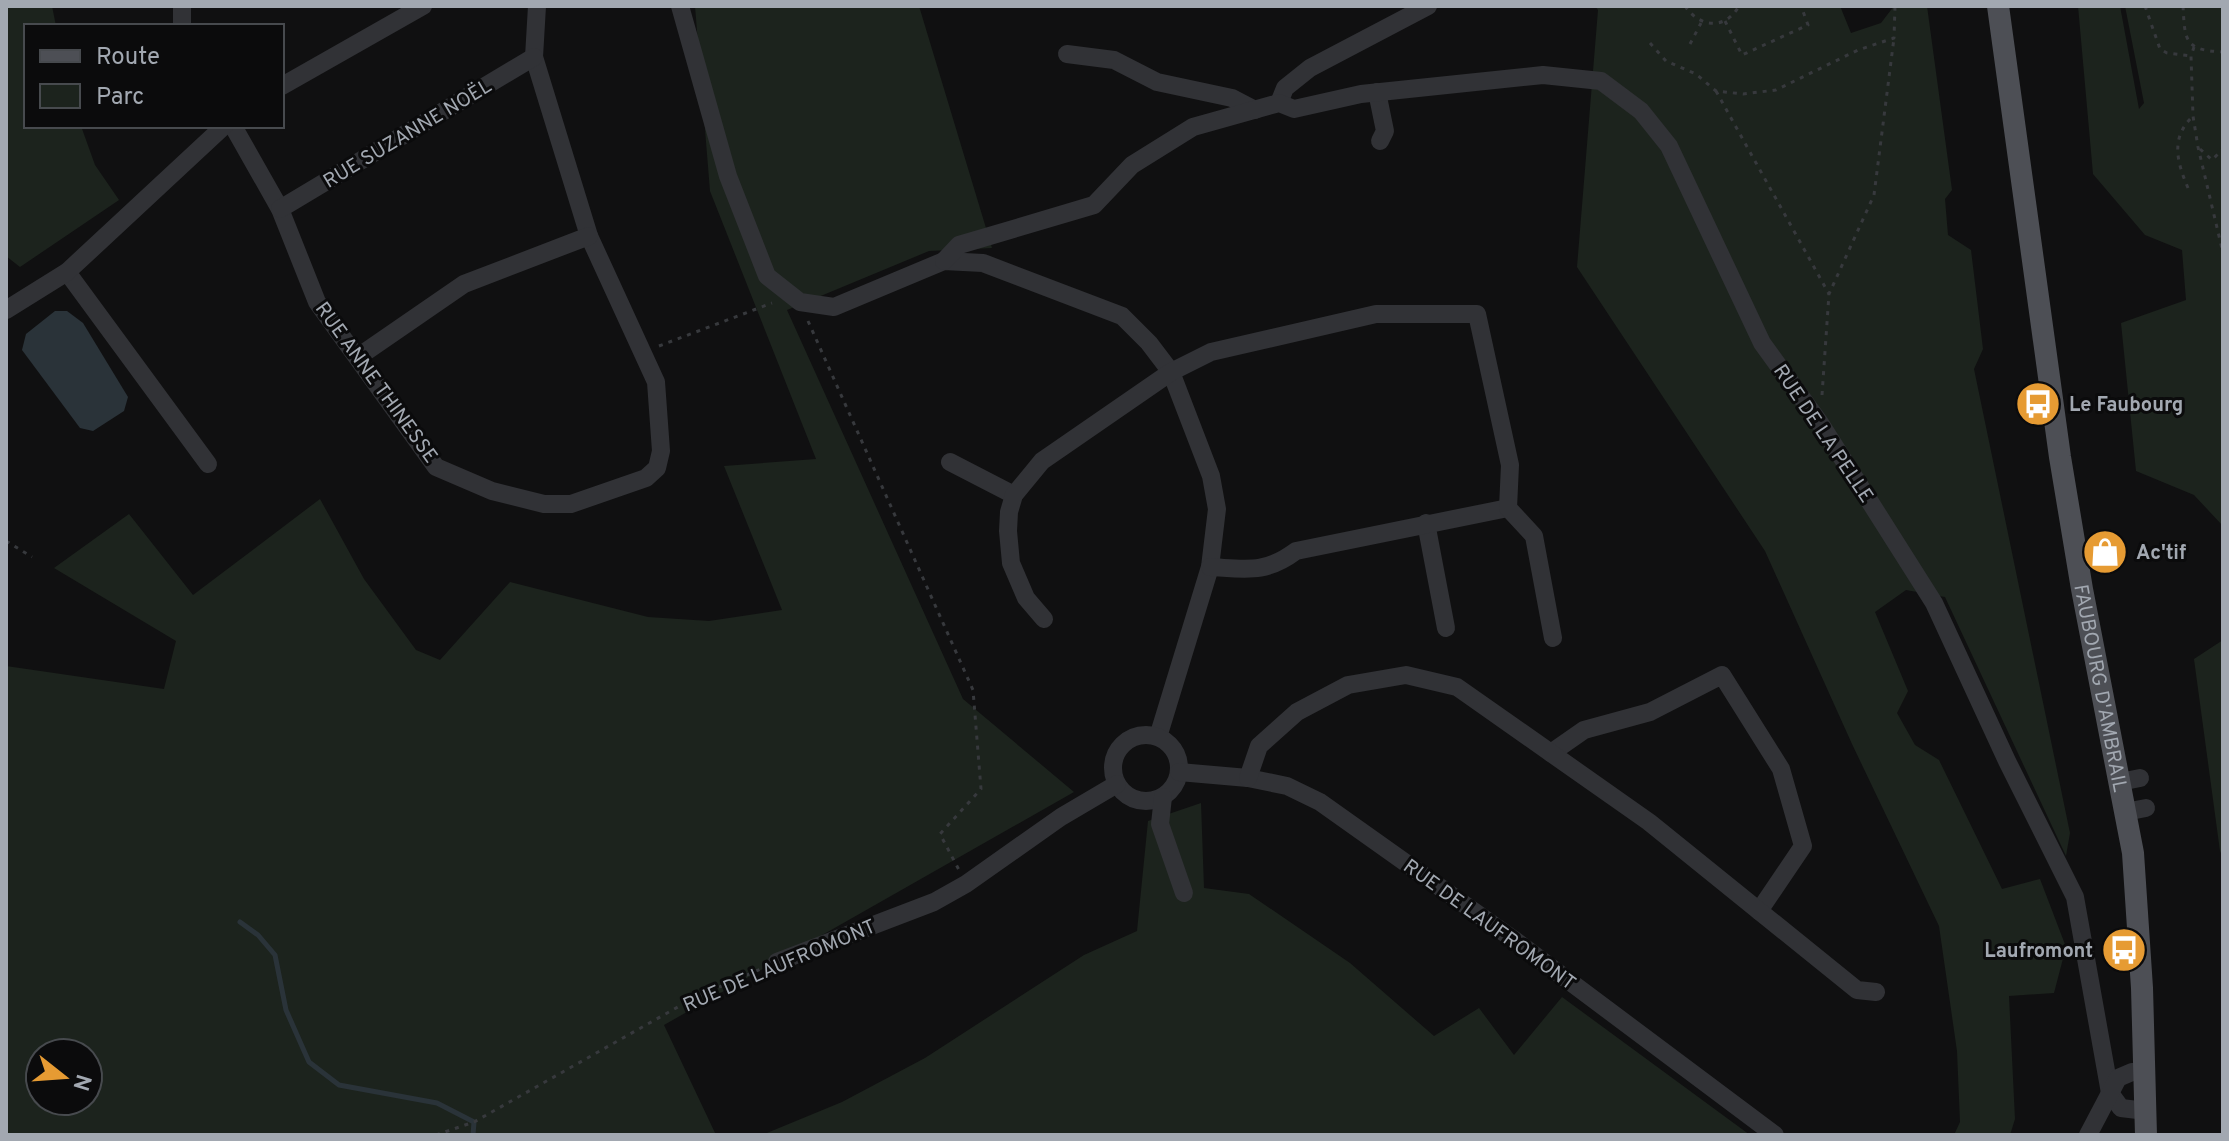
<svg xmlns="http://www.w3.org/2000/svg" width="2229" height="1141" font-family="Overpass,sans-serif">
  <rect width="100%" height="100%" fill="#101011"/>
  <!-- green -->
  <g fill="#1c231d" fill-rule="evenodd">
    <path d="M 6,6 L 52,6 L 56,26 L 26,26 L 26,126 L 81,126 L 95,165 L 119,200 L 20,267 L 6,256 Z"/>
    <path d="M 695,6 L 919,6 L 992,248 L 929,251 L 787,310 L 963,699 L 1074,792 L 664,1025 L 716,1135 L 6,1135 L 6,666 L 164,689 L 176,641 L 54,568 L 129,514 L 193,595 L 320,499 L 364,579 L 416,650 L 440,660 L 510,582 L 648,617 L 709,621 L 782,610 L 724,466 L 816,459 L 710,191 ZM 40,1053 L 88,1053 L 88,1101 L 40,1101 Z"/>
    <path d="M 1595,6 L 1840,6 L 1851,33 L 1881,23 L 1894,6 L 1927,6 L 1952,190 L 1945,199 L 1948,235 L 1971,250 L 1983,349 L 1974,369 L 2070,833 L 2066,856 L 1945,597 L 1906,590 L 1875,612 L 1908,691 L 1897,713 L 1915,745 L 1939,760 L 2002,889 L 2040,879 L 2066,947 L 2054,993 L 2009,996 L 2015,1119 L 2010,1135 L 1954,1135 L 1960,1122 L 1957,1051 L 1939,926 L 1852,744 L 1765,551 L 1577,267 L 1598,10 Z"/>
    <path d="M 2078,6 L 2120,6 L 2139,109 L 2144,103 L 2125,6 L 2223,6 L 2223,526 L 2194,495 L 2136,471 L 2121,323 L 2186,300 L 2182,250 L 2145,235 L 2093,174 Z"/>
    <path d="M 2223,640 L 2223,858 L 2220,851 L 2194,659 Z"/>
    <path d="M 1201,803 L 1204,888 L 1249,894 L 1350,963 L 1434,1036 L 1479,1008 L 1514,1055 L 1562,997 L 1750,1135 L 762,1135 L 842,1102 L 925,1058 L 1084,955 L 1137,931 L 1148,821 Z"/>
  </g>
  <!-- water -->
  <path fill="#2a3339" d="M 55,311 L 67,311 L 83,323 L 128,397 L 124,411 L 93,431 L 80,428 L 22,350 L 26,334 Z"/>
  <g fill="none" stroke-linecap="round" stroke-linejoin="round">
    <!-- stream -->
    <path stroke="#2a3339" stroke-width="5" d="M 240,922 L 258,935 L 275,955 L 286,1010 L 309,1062 L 339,1085 L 437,1103 L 474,1122 L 473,1135"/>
    <!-- path -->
    <g stroke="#37393d" stroke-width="3" stroke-dasharray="4 6" stroke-linecap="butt">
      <path d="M 1685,6 C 1699,27 1725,31 1739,6"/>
      <path d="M 2145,6 L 2160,49 L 2167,53 L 2191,56"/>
      <path d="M 2183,6 C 2185,41 2184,50 2223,52"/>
      <path d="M 1725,21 L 1742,55 L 1808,25 L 1801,6"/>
      <path d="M 1650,43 L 1666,61 L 1696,74 L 1716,91 L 1743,94 L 1776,90 L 1858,50 L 1894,38 L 1895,6"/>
      <path d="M 1690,44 L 1701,23"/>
      <path d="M 2194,47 L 2191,56 L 2193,116 L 2198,147 L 2223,253"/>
      <path d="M 1716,91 L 1829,294"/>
      <path d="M 2200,149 L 2212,160 L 2223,149"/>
      <path d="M 2188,188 C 2177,162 2170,138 2193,116"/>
      <path d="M 808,321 L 973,690 L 981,789 L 940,834 L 959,870"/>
      <path d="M 659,346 L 772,303"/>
      <path d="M 1822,395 L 1829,294 L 1874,195 L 1894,38"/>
      <path d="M 6,541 L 32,557"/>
      <path d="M 436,1135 L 474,1122 L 692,999 L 763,968"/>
    </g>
    <!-- minor -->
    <g stroke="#313236" stroke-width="18">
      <path d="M 182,6 L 182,26"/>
      <path d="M 680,6 L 728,176 L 767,276 L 800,302 L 834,307 L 944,261 L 983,263 L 1122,316 L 1149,343 L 1171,372 L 1211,476 L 1217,509 L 1210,567 L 1158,737"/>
      <path d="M 1067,54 L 1114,60 L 1157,82 L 1232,98 L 1255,110"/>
      <path d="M 282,86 L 423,6"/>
      <path d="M 1377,92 L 1385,131 L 1380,141"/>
      <path d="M 1279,103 L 1285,88 L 1310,68 L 1428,6"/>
      <path d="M 233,126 L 280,209 L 317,302 L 436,467 L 492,491 L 544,504 L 571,504 L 646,478 L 657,468 L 661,451 L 656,382 L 589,236 L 534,57 L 537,6"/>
      <path d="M 280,209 L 534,57"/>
      <path d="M 944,261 L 959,245 L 1094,205 L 1132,165 L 1193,127 L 1279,103 L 1294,109 L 1361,94 L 1543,75 L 1601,81 L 1641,111 L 1669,146 L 1762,343 L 1820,423 L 1934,603 L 2007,761 L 2075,897 L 2110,1093 L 2121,1108 L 2146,1111"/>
      <path d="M 67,272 L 208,464"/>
      <path d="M 6,310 L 67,272 L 224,126"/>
      <path d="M 358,357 L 464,284 L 589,236"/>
      <path d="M 950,462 L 1014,495"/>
      <path d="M 1426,523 L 1446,628"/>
      <path d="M 1210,567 C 1247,569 1265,574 1296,551 L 1508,508"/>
      <path d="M 1044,619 L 1026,598 L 1011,563 L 1008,531 L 1009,512 L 1014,495 L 1042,461 L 1171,372 L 1211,352 L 1376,314 L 1477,314 L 1510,465 L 1508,508 L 1534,536 L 1553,638"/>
      <circle cx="1146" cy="768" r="33"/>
      <path d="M 1551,753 L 1584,730 L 1650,712 L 1722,675 L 1781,769 L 1803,846 L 1759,911"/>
      <path d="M 1179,772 L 1248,778 L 1287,786 L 1320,802 L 1513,939 L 1775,1135"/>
      <path d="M 1248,778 L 1259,746 L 1297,712 L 1348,685 L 1406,675 L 1457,687 L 1649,822 L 1857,990 L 1876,992"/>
      <path d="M 2120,782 L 2140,778"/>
      <path d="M 1163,797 L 1160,824 L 1184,893"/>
      <path d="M 2125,812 L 2146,808"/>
      <path d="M 777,962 L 934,902 L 966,884 L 1061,817 L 1117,784"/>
      <path d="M 2088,1135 L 2118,1078 L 2132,1072 L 2145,1072"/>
    </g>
    <!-- major -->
    <path stroke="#4d4f55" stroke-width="22" id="s1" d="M 1998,6 L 2060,457 L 2082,589 L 2133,853 L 2142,988 L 2146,1135"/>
  </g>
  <!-- icons -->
  <defs>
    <g id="bus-disc" transform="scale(2.3)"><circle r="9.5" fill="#e69b33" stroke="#0b0b0c"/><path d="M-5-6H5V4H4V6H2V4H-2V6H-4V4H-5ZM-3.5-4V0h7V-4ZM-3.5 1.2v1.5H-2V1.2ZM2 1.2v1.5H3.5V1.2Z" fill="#fff"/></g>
    <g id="shop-disc" transform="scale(2.3)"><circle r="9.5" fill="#e69b33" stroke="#0b0b0c"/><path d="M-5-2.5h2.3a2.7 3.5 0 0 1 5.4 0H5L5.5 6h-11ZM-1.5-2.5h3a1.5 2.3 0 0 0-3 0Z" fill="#fff"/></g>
  </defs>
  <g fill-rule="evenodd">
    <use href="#bus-disc" x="2038" y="404"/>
    <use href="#shop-disc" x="2105" y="552"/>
    <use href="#bus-disc" x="2124" y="950"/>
  </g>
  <g text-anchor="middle" stroke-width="6" stroke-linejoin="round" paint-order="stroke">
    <!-- street labels -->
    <g font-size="20" fill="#a2a8b1" stroke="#0b0b0c">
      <text transform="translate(407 133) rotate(-31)" y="7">RUE SUZANNE NOËL</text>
      <text transform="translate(377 382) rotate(54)" y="7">RUE ANNE THINESSE</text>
      <text transform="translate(1824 433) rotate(56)" y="7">RUE DE LA PELLE</text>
      <text dy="7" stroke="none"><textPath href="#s1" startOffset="690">FAUBOURG D'AMBRAIL</textPath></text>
      <text transform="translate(1490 924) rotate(36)" y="7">RUE DE LAUFROMONT</text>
      <text transform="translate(779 965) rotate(-23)" y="7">RUE DE LAUFROMONT</text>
    </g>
    <!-- poi labels -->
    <g font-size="20" font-weight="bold" fill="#a2a8b1" stroke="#0b0b0c" text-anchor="start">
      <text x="2069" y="411">Le Faubourg</text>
      <text x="2136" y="559">Ac'tif</text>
      <text x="2093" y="957" text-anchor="end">Laufromont</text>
    </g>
  </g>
  <!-- border -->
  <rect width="2229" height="1141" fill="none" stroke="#a2a8b1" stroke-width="16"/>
  <!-- legend -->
  <rect x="24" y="24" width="260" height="104" fill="#0b0b0c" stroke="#474a4e" stroke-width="2"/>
  <rect x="40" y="50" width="40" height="12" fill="#4d4f55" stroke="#474a4e" stroke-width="2"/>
  <text x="96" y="64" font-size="24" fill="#a2a8b1">Route</text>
  <rect x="40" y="84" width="40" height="24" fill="#1c231d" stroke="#474a4e" stroke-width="2"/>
  <text x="96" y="104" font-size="24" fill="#a2a8b1">Parc</text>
  <!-- north arrow -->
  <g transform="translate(64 1077) rotate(107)"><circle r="38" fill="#0b0b0c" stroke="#474a4e" stroke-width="2"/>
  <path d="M0-6L14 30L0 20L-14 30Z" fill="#e69b33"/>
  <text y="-12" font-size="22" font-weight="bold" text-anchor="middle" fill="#a2a8b1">N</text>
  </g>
</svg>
